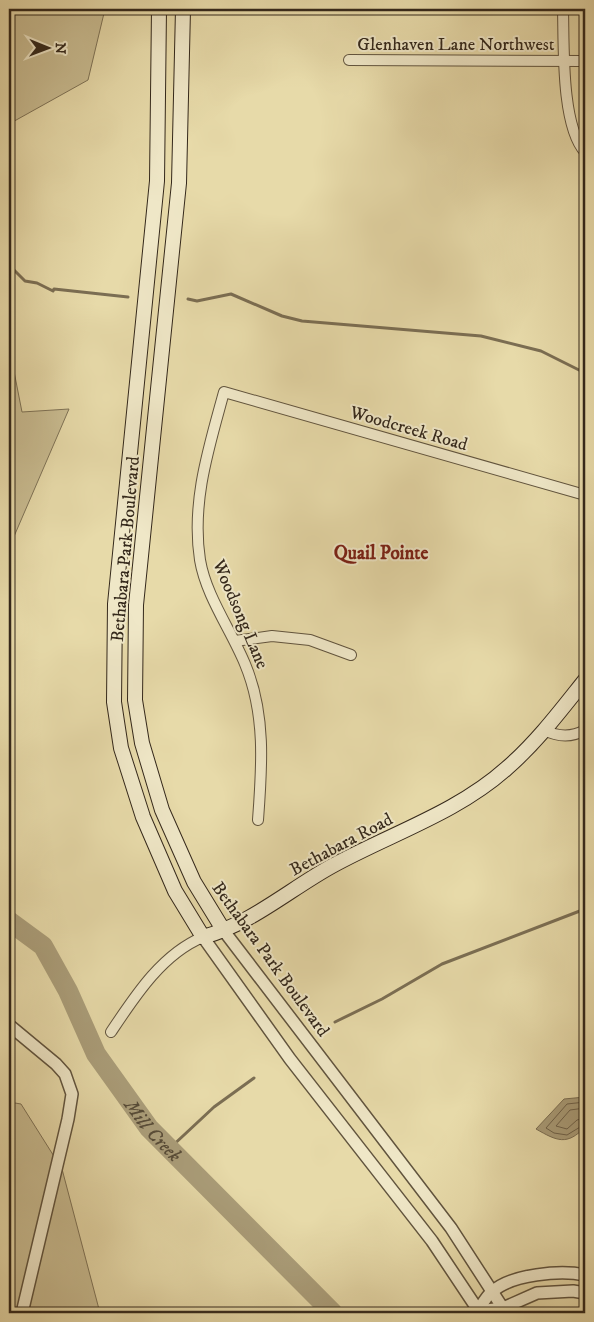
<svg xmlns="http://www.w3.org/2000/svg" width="594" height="1322" font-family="'IM FELL DW Pica',serif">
  <rect width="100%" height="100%" fill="#e7daa9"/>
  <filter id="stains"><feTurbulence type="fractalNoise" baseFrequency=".004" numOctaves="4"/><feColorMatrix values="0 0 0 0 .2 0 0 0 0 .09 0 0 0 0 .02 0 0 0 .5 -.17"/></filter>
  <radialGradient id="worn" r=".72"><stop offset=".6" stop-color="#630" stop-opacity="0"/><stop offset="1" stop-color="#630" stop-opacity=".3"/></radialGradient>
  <!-- green -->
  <g fill="#c9bc91" stroke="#7e7256">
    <path d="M 9,9 L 105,9 L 88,80 L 9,124 Z"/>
    <path d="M 9,346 L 22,412 L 69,409 L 9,548 Z"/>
    <path d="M 9,1102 L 21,1104 L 62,1169 L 100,1313 L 9,1313 Z"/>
  </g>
  <!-- water -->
  <path fill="#aa9d79" stroke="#7b6e53" d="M 585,1097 L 585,1127 C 567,1146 557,1141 536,1129 L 564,1099 Z"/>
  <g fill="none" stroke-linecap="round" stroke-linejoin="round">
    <!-- shore -->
    <g stroke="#6f624a" stroke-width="1">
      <path d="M 585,1102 L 567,1104 L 546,1128 L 554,1133 L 567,1135 L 585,1124"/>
      <path d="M 585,1108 L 570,1110 L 556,1126 L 567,1129 L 577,1120 L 585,1118"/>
    </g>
    <!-- stream -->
    <g stroke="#7b6e53" stroke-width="3">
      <path d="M 9,265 L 25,281 L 37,283 L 53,291 L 54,289 L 128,297"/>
      <path d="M 188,299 L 197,301 L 231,294 L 282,316 L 302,321 L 481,336 L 541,351 L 585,373"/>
      <path d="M 9,973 L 14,926"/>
      <path d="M 335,1022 L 382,999 L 442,964 L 585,909"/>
      <path d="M 169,1149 L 214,1107 L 254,1078"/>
    </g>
    <!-- river -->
    <path stroke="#aa9d79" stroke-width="20" id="s1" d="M 9,921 L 43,946 L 68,991 L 96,1054 L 149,1128 L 333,1313"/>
    <!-- minor casing -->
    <g stroke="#61543e" stroke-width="12">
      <g id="minor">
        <path d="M 563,9 C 564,44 561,126 585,152"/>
        <path d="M 349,60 L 585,61"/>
        <path d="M 235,641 L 272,636 L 310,640 L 351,655"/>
        <path d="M 544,730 C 558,737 571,738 585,730"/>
        <path d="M 258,820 C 262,767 266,714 245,664 C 231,630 206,596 200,560 C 191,502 209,447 224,392 L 585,495"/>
        <path d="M 111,1032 C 135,996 162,954 203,937"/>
      </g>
    </g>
    <!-- tertiary casing -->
    <g stroke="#61543e" stroke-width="14">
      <g id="tertiary">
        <path d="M 224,931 L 451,1228 L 506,1313"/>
        <path d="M 203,937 L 290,1059 L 432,1241 L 480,1313"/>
        <path d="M 9,1025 L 56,1064 L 65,1074 L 72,1094 L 68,1119 L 22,1313"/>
        <path d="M 478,1311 C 482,1305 486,1296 492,1292 C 511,1274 561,1270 585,1275"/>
        <path d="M 478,1311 L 503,1308 L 537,1293 L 573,1291 L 585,1293"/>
      </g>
    </g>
    <!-- secondary casing -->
    <g stroke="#34281b" stroke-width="16">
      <g id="secondary">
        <path d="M 159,9 L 157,181 L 115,604 L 114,702 L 121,748 L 143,817 L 175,891 L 203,937 C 251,924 290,889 332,866 C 390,834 457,813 507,768 C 537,742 561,710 585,680"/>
        <path d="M 183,9 L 179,183 L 136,605 L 135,700 L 142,743 L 162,810 L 194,882 L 224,931"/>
      </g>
    </g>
    <!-- minor -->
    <use href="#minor" stroke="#efe7c7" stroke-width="10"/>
    <!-- tertiary -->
    <use href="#tertiary" stroke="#efe7c7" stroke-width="11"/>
    <!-- secondary -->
    <use href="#secondary" stroke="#efe7c7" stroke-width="14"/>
  </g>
  <g text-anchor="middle" stroke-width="4" stroke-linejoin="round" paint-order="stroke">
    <!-- street labels -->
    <g font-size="18" fill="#34281b" stroke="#efe7c7">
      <text x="456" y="50">Glenhaven Lane Northwest</text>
      <text transform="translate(409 428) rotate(16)" y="6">Woodcreek Road</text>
      <text transform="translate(125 549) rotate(-85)" y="6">Bethabara Park Boulevard</text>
      <text transform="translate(241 614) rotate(67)" y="6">Woodsong Lane</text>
      <text transform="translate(341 844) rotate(-28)" y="6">Bethabara Road</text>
      <text transform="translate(271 959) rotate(54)" y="6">Bethabara Park Boulevard</text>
    </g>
    <!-- neighbourhood labels -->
    <g font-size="19" font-weight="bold" fill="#7a1f14" stroke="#efe7c7">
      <text x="381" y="559">Quail Pointe</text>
    </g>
    <!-- water labels -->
    <g font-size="19" font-style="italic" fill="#574b37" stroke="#efe7c7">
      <text dy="7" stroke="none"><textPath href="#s1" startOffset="258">Mill Creek</textPath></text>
    </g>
  </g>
  <!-- margin -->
  <rect width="594" height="1322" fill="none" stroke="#e7daa9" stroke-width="30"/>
  <rect x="10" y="10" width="574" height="1302" fill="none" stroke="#34281b" stroke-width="2.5"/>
  <rect x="15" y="15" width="564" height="1292" fill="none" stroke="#34281b"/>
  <!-- north arrow -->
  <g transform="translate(48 48) rotate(91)" stroke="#efe7c7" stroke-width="4" paint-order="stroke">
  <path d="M0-4L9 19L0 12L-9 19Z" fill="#34281b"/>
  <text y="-8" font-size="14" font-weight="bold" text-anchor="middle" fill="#34281b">N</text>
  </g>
  <rect width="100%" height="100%" filter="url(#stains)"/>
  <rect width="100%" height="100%" fill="url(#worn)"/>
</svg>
